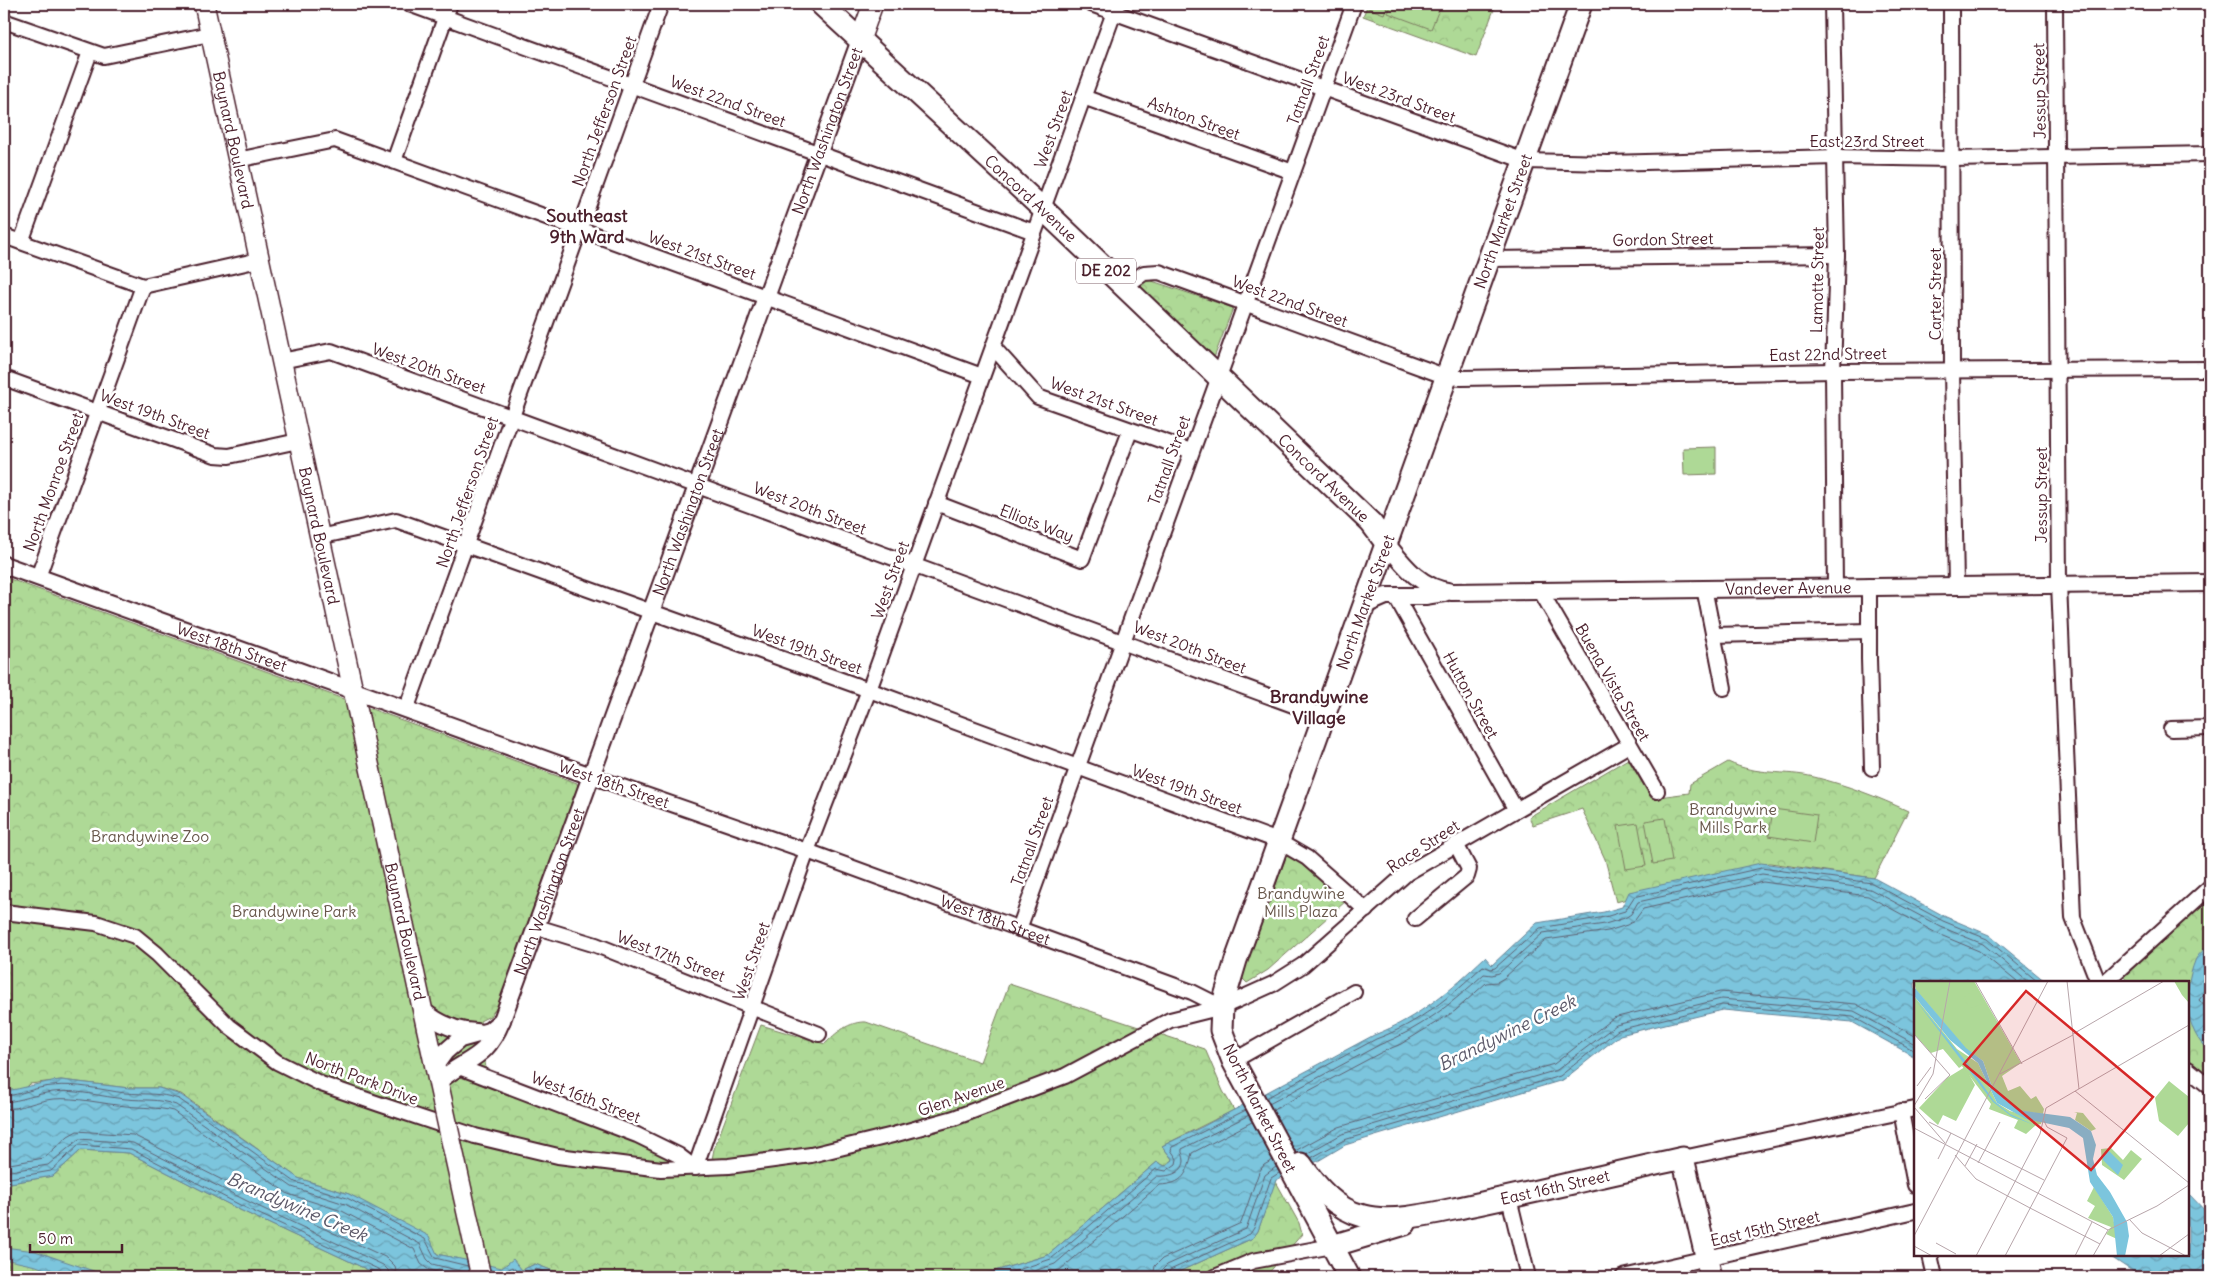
<svg xmlns="http://www.w3.org/2000/svg" width="2214" height="1281" font-family="Delius,sans-serif">
  <defs>
    <pattern id="park-crowns" width="20" height="18" patternUnits="userSpaceOnUse" patternTransform="scale(1.25)"><rect width="20" height="18" fill="#aed996"/><path d="M2 6a3 3 0 1 1 6 0M12 15a3 3 0 1 1 6 0" fill="none" stroke="#97ba81"/></pattern>
    <pattern id="water-waves" width="16" height="10" patternUnits="userSpaceOnUse" patternTransform="scale(1.25)"><rect width="16" height="10" fill="#7cc5dd"/><path d="M0 5q4-4 8 0t8 0" fill="none" stroke="#689fb3"/></pattern>
  </defs>
  <rect width="100%" height="100%" fill="#fff"/>
  <filter id="ink" filterUnits="userSpaceOnUse"><feTurbulence type="fractalNoise" baseFrequency=".02" numOctaves="2"/><feDisplacementMap in="SourceGraphic" scale="10" xChannelSelector="R" yChannelSelector="G"/><feConvolveMatrix kernelMatrix="1 2 1 2 8 2 1 2 1" color-interpolation-filters="sRGB"/></filter>
  <g filter="url(#ink)">
    <!-- park -->
    <g fill="url(#park-crowns)" stroke="#7c7c60">
      <path d="M 1368,4 L 1496,4 L 1476,57 L 1363,16 Z"/>
      <path d="M 1146,279 L 1233,308 L 1214,358 L 1136,284 Z"/>
      <path d="M 4,577 L 577,783 L 578,788 L 502,1001 L 490,1016 L 480,1021 L 488,1085 L 600,1125 L 674,1160 L 677,1175 L 709,1175 L 714,1149 L 761,1025 L 825,1044 C 835,1033 850,1021 866,1022 L 980,1062 L 1009,984 L 1205,1049 L 1223,1091 L 1234,1110 L 1162,1146 L 1173,1160 L 1165,1166 L 1157,1162 L 1048,1255 L 975,1277 L 569,1277 L 535,1264 L 522,1270 L 502,1269 L 437,1254 L 349,1194 L 298,1178 L 181,1094 L 159,1088 L 129,1088 L 61,1080 L 30,1084 L 25,1089 L 4,1091 Z"/>
      <path d="M 1628,759 L 1651,798 L 1689,793 L 1690,784 L 1728,762 C 1757,776 1785,770 1814,777 C 1847,785 1878,797 1908,811 L 1874,878 L 1770,863 L 1749,866 L 1616,902 L 1605,859 L 1582,809 L 1533,825 L 1529,817 Z"/>
      <path d="M 1288,852 L 1346,901 L 1268,970 L 1247,983 L 1241,977 Z"/>
      <path d="M 2210,895 L 2210,1079 L 2188,1060 L 2188,982 L 2128,982 L 2124,977 Z"/>
      <path d="M 81,1150 L 129,1153 L 242,1211 L 383,1277 L 4,1277 L 4,1184 L 53,1176 Z"/>
      <path d="M 1275,1180 L 1299,1223 L 1302,1234 L 1267,1275 L 1264,1277 L 1167,1277 L 1253,1238 L 1258,1231 Z"/>
    </g>
    <!-- garden -->
    <g fill="#aed996" stroke="#7c7c60">
      <path d="M 1369,4 L 1388,4 L 1384,14 L 1368,8 Z"/>
      <path d="M 1392,4 L 1432,4 L 1440,7 L 1431,29 L 1388,13 Z"/>
      <path d="M 1716,447 L 1716,474 L 1684,475 L 1683,448 Z"/>
      <path d="M 1773,809 L 1817,815 L 1813,843 L 1769,836 Z"/>
      <path d="M 1665,818 L 1672,861 L 1653,864 L 1645,821 Z"/>
      <path d="M 1638,823 L 1646,866 L 1626,869 L 1618,826 Z"/>
    </g>
    <!-- water -->
    <g fill="url(#water-waves)" stroke="#688396">
      <path d="M 1761,863 L 1874,878 L 1946,917 L 1989,935 L 2046,982 L 1915,982 L 1915,1057 L 1852,1022 L 1723,1010 L 1620,1035 L 1563,1080 L 1345,1145 L 1318,1161 L 1276,1180 L 1258,1231 L 1253,1238 L 1167,1277 L 975,1277 L 1048,1255 L 1157,1162 L 1165,1166 L 1173,1160 L 1162,1146 L 1202,1127 L 1374,1035 C 1419,1018 1451,989 1485,957 L 1492,965 L 1537,923 L 1604,912 L 1622,907 L 1629,892 Z"/>
      <path d="M 2210,944 L 2210,1052 C 2184,1031 2183,991 2195,961 C 2197,955 2205,949 2210,944 Z"/>
      <path d="M 61,1080 L 129,1088 L 159,1088 L 181,1095 L 298,1178 L 349,1194 L 429,1236 L 437,1254 L 502,1268 L 513,1259 L 522,1270 L 535,1264 L 569,1277 L 383,1277 L 242,1211 L 129,1153 L 81,1150 L 53,1176 L 4,1184 L 4,1091 C 24,1089 40,1082 61,1080 Z"/>
      <path d="M 2188,1193 L 2210,1216 L 2210,1277 L 2141,1277 L 2108,1255 L 2188,1255 Z"/>
      <path d="M 4,1247 L 35,1251 L 111,1277 L 68,1277 L 36,1266 L 4,1259 Z"/>
    </g>
    <g fill="none" stroke-linecap="round" stroke-linejoin="round">
      <!-- shore -->
      <g stroke="#5e6172" stroke-width="1">
        <path d="M 2210,977 L 2206,991 L 2199,1000 L 2207,1009 L 2210,1022"/>
        <path d="M 4,1096 C 22,1095 35,1087 52,1086 C 76,1083 102,1090 125,1093 C 147,1095 157,1092 179,1099 L 295,1182 L 347,1198 L 425,1239 L 435,1258 L 468,1266"/>
        <path d="M 1266,1098 L 1376,1039 C 1420,1023 1449,997 1483,966 L 1491,969 L 1495,968 L 1540,928 L 1605,917 L 1625,911 L 1634,897 L 1761,868 L 1872,883 L 1943,921 L 1987,939 L 2038,982"/>
        <path d="M 4,1102 C 22,1101 35,1094 53,1092 C 76,1089 102,1097 126,1099 C 146,1101 156,1098 176,1105 L 292,1187 L 345,1204 L 420,1244 L 427,1259 L 432,1264 L 469,1273"/>
        <path d="M 1269,1104 L 1379,1045 C 1421,1029 1451,1004 1484,974 L 1492,975 L 1499,973 L 1543,933 L 1605,924 L 1625,918 L 1631,914 L 1638,902 L 1762,874 L 1870,889 L 1941,927 L 1983,944 L 2028,982"/>
        <path d="M 4,1109 C 22,1109 35,1101 53,1099 C 77,1097 103,1104 126,1106 C 143,1108 157,1107 173,1111 L 288,1194 L 342,1211 L 414,1249 L 421,1264 L 429,1270 L 456,1277"/>
        <path d="M 1273,1110 L 1382,1052 L 1401,1044 L 1455,1011 L 1486,983 L 1497,982 L 1504,978 L 1546,940 L 1608,931 L 1627,925 L 1635,920 L 1643,909 L 1763,882 L 1868,896 L 1938,934 L 1979,951 L 2017,982"/>
        <path d="M 1295,1151 L 1339,1127 L 1554,1064 L 1613,1018 L 1720,992 L 1856,1004 L 1915,1036"/>
        <path d="M 1306,1154 L 1342,1134 L 1557,1070 L 1616,1025 L 1721,999 L 1854,1011 L 1915,1044"/>
        <path d="M 1311,1158 L 1344,1140 L 1560,1076 L 1618,1030 L 1722,1005 L 1853,1017 L 1915,1051"/>
        <path d="M 4,1165 L 44,1158 L 68,1136 L 77,1131 L 133,1135 L 250,1194 L 387,1258 L 395,1266 L 397,1277"/>
        <path d="M 4,1172 L 48,1165 L 79,1139 L 133,1143 L 247,1201 L 383,1265 L 388,1270 L 390,1277"/>
        <path d="M 4,1179 L 51,1171 L 79,1145 L 131,1149 L 244,1207 L 380,1270 L 383,1277"/>
        <path d="M 491,1271 L 503,1273 L 512,1267 L 522,1275 L 536,1269 L 555,1277"/>
        <path d="M 997,1277 L 1051,1259 L 1156,1169 L 1166,1171 L 1176,1164 L 1177,1159 L 1171,1150 L 1172,1147 L 1246,1110"/>
        <path d="M 1017,1277 L 1055,1264 L 1157,1176 C 1167,1177 1183,1174 1184,1161 C 1184,1156 1181,1153 1182,1149 L 1249,1115"/>
        <path d="M 1041,1277 L 1060,1270 L 1159,1185 C 1184,1184 1187,1174 1192,1153 L 1252,1122"/>
        <path d="M 1153,1277 L 1155,1266 L 1162,1259 L 1241,1223 L 1259,1172 L 1264,1165 L 1273,1160"/>
        <path d="M 1160,1277 L 1162,1270 L 1167,1265 L 1246,1229 L 1265,1175 L 1276,1167"/>
        <path d="M 1167,1277 L 1170,1270 L 1250,1234 L 1254,1228 L 1271,1178 L 1279,1173"/>
      </g>
      <!-- minor casing -->
      <g stroke="#4a1f2b" stroke-width="18">
        <g id="minor">
          <path d="M 409,4 L 1034,232"/>
          <path d="M 1091,4 L 1525,161 L 1608,163 L 1835,157 L 1952,159 L 2210,154"/>
          <path d="M 1832,4 L 1837,255 L 1833,371 L 1835,587"/>
          <path d="M 1951,4 L 1952,371 L 1956,585"/>
          <path d="M 2055,4 L 2059,584 L 2068,796 L 2073,918 L 2098,982"/>
          <path d="M 4,21 L 104,56 L 210,34"/>
          <path d="M 1083,97 L 1293,172"/>
          <path d="M 237,160 L 335,140 L 982,376"/>
          <path d="M 394,161 L 450,4"/>
          <path d="M 4,236 L 143,286 L 259,260"/>
          <path d="M 21,242 L 90,52"/>
          <path d="M 1489,259 L 1837,255"/>
          <path d="M 1124,287 L 1144,273 L 1159,272 L 1447,377 L 1462,378 L 1833,371 L 2210,369"/>
          <path d="M 993,347 L 1038,397 L 1191,451"/>
          <path d="M 281,361 L 331,351 L 1323,716"/>
          <path d="M 4,378 L 215,455 L 229,456 L 298,441"/>
          <path d="M 936,503 L 1082,559 L 1130,431"/>
          <path d="M 319,537 L 396,520 L 869,690 L 1278,841 L 1307,858 L 1366,910"/>
          <path d="M 38,577 L 143,286"/>
          <path d="M 1869,586 L 1869,659 L 1872,768"/>
          <path d="M 1704,588 L 1724,688"/>
          <path d="M 1540,590 L 1657,791"/>
          <path d="M 1396,597 L 1516,810"/>
          <path d="M 1713,635 L 1869,631"/>
          <path d="M 406,710 L 661,4"/>
          <path d="M 2171,729 L 2210,728"/>
          <path id="s1" d="M 591,776 L 807,851 L 1192,992 L 1222,1007"/>
          <path d="M 4,912 L 96,923 L 135,936 L 157,954 L 229,1026 L 277,1062 L 321,1084 L 379,1104 L 475,1136 L 558,1156 L 661,1169 L 729,1166 L 811,1155 L 893,1135 L 954,1118 L 1065,1076 L 1170,1020 L 1222,1007 L 1273,984 L 1303,965 L 1407,873 L 1629,745"/>
          <path d="M 1415,919 L 1467,876 L 1469,869 L 1456,844"/>
          <path d="M 537,927 L 596,945 L 819,1034"/>
          <path d="M 1019,929 L 1354,4"/>
          <path d="M 2105,982 L 2210,887"/>
          <path d="M 1233,1061 L 1354,992"/>
          <path d="M 459,1067 L 637,1135 L 678,1155 L 695,1168"/>
          <path d="M 2188,1069 L 2210,1087"/>
          <path d="M 1901,1111 L 1915,1185"/>
          <path d="M 1683,1158 L 1915,1109"/>
          <path d="M 695,1168 L 807,851 L 869,690 L 1117,4"/>
          <path d="M 1509,1198 L 1528,1277"/>
          <path d="M 1930,1255 L 1935,1277"/>
          <path d="M 1215,1277 L 1253,1261 L 1332,1246"/>
          <path d="M 1623,1277 L 1915,1211"/>
        </g>
      </g>
      <!-- tertiary casing -->
      <g stroke="#4a1f2b" stroke-width="20">
        <g id="tertiary">
          <path id="s2" d="M 1386,543 C 1405,567 1421,588 1452,592 L 2210,583"/>
          <path id="s3" d="M 4,565 L 591,776"/>
          <path d="M 1363,606 L 1386,596 L 1425,596 L 1444,593"/>
          <path d="M 422,1010 C 438,1023 455,1032 477,1032"/>
          <path d="M 434,1067 L 445,1052 L 460,1039 L 489,1031 L 502,1020"/>
          <path id="s4" d="M 438,1082 C 468,1056 485,1062 502,1020 L 860,40"/>
        </g>
      </g>
      <!-- secondary casing -->
      <g stroke="#4a1f2b" stroke-width="22">
        <g id="secondary">
          <path id="s5" d="M 204,4 L 443,1104"/>
          <path d="M 860,40 L 873,4"/>
        </g>
      </g>
      <!-- primary casing -->
      <g stroke="#4a1f2b" stroke-width="25">
        <g id="primary">
          <path id="s6" d="M 821,4 L 1043,209 L 1371,523 L 1386,543"/>
          <path id="s7" d="M 1301,1164 C 1316,1186 1335,1209 1363,1216 C 1393,1224 1438,1212 1468,1206 C 1540,1191 1611,1174 1683,1158 L 1711,1277"/>
          <path d="M 1332,1246 L 1405,1224"/>
          <path id="s8" d="M 1349,1277 L 1233,1061 L 1221,1030 L 1222,1007 L 1236,960 L 1581,4"/>
        </g>
      </g>
      <!-- minor -->
      <use href="#minor" stroke="#fff" stroke-width="14"/>
      <!-- tertiary -->
      <use href="#tertiary" stroke="#fff" stroke-width="16"/>
      <!-- secondary -->
      <use href="#secondary" stroke="#fff" stroke-width="19"/>
      <!-- primary -->
      <use href="#primary" stroke="#fff" stroke-width="21"/>
      <!-- secondary-bridge casing -->
      <g stroke="#4a1f2b" stroke-width="22" stroke-linecap="butt">
        <path id="secondary-bridge" d="M 443,1104 L 481,1277"/>
      </g>
      <!-- secondary-bridge -->
      <use href="#secondary-bridge" stroke="#fff" stroke-width="19"/>
    </g>
  </g>
  <g text-anchor="middle" stroke-width="5" stroke-linejoin="round" paint-order="stroke">
    <!-- shield labels -->
    <rect fill="#fff" stroke="#80626b" stroke-width="1" x="1076" y="258.5" width="60" height="25" rx="4"/>
    <g font-size="15" font-weight="bold" fill="#4a1f2b">
      <text x="1106" y="276">DE 202</text>
    </g>
    <!-- street labels -->
    <g font-size="16" fill="#4a1f2b" stroke="#fff">
      <text transform="translate(1308 80) rotate(-70)" y="6">Tatnall Street</text>
      <text transform="translate(2039 91) rotate(-91)" y="6">Jessup Street</text>
      <text transform="translate(1399 97) rotate(20)" y="6">West 23rd Street</text>
      <text transform="translate(728 101) rotate(20)" y="6">West 22nd Street</text>
      <text transform="translate(604 111) rotate(-70)" y="6">North Jefferson Street</text>
      <text transform="translate(1194 118) rotate(20)" y="6">Ashton Street</text>
      <text transform="translate(1053 129) rotate(-70)" y="6">West Street</text>
      <text dy="6" stroke="none"><textPath href="#s4" startOffset="1038">North Washington Street</textPath></text>
      <text dy="6" stroke="none"><textPath href="#s5" startOffset="139">Baynard Boulevard</textPath></text>
      <text x="1867" y="147">East 23rd Street</text>
      <text dy="6" stroke="none"><textPath href="#s6" startOffset="286">Concord Avenue</textPath></text>
      <text dy="6" stroke="none"><textPath href="#s8" startOffset="1136">North Market Street</textPath></text>
      <text transform="translate(1663 239) rotate(-1)" y="6">Gordon Street</text>
      <text transform="translate(702 255) rotate(20)" y="6">West 21st Street</text>
      <text transform="translate(1817 280) rotate(-89)" y="6">Lamotte Street</text>
      <text transform="translate(1935 294) rotate(-90)" y="6">Carter Street</text>
      <text transform="translate(1290 301) rotate(20)" y="6">West 22nd Street</text>
      <text transform="translate(1828 354) rotate(-1)" y="6">East 22nd Street</text>
      <text transform="translate(429 368) rotate(20)" y="6">West 20th Street</text>
      <text transform="translate(1104 401) rotate(20)" y="6">West 21st Street</text>
      <text transform="translate(155 414) rotate(20)" y="6">West 19th Street</text>
      <text transform="translate(1169 460) rotate(-70)" y="6">Tatnall Street</text>
      <text dy="6" stroke="none"><textPath href="#s6" startOffset="691">Concord Avenue</textPath></text>
      <text transform="translate(53 482) rotate(-70)" y="6">North Monroe Street</text>
      <text transform="translate(467 492) rotate(-71)" y="6">North Jefferson Street</text>
      <text transform="translate(2041 495) rotate(-90)" y="6">Jessup Street</text>
      <text transform="translate(810 508) rotate(21)" y="6">West 20th Street</text>
      <text dy="6" stroke="none"><textPath href="#s4" startOffset="632">North Washington Street</textPath></text>
      <text transform="translate(1037 523) rotate(21)" y="6">Elliots Way</text>
      <text dy="6" stroke="none"><textPath href="#s5" startOffset="544">Baynard Boulevard</textPath></text>
      <text transform="translate(890 580) rotate(-70)" y="6">West Street</text>
      <text dy="6" stroke="none"><textPath href="#s2" startOffset="421">Vandever Avenue</textPath></text>
      <text dy="6" stroke="none"><textPath href="#s8" startOffset="731">North Market Street</textPath></text>
      <text dy="6" stroke="none"><textPath href="#s3" startOffset="242">West 18th Street</textPath></text>
      <text transform="translate(1190 647) rotate(21)" y="6">West 20th Street</text>
      <text transform="translate(807 649) rotate(20)" y="6">West 19th Street</text>
      <text transform="translate(1613 682) rotate(60)" y="6">Buena Vista Street</text>
      <text transform="translate(1471 695) rotate(61)" y="6">Hutton Street</text>
      <text transform="translate(614 784) rotate(19)" y="6">West 18th Street</text>
      <text transform="translate(1187 789) rotate(20)" y="6">West 19th Street</text>
      <text transform="translate(1032 841) rotate(-70)" y="6">Tatnall Street</text>
      <text transform="translate(1423 846) rotate(-33)" y="6">Race Street</text>
      <text dy="6" stroke="none"><textPath href="#s4" startOffset="228">North Washington Street</textPath></text>
      <text dy="6" stroke="none"><textPath href="#s1" startOffset="429">West 18th Street</textPath></text>
      <text dy="6" stroke="none"><textPath href="#s5" startOffset="949">Baynard Boulevard</textPath></text>
      <text transform="translate(671 956) rotate(21)" y="6">West 17th Street</text>
      <text transform="translate(751 961) rotate(-71)" y="6">West Street</text>
      <text transform="translate(362 1078) rotate(21)" y="6">North Park Drive</text>
      <text transform="translate(961 1096) rotate(-19)" y="6">Glen Avenue</text>
      <text transform="translate(586 1097) rotate(21)" y="6">West 16th Street</text>
      <text transform="translate(1260 1108) rotate(63)" y="6">North Market Street</text>
      <text dy="6" stroke="none"><textPath href="#s7" startOffset="278">East 16th Street</textPath></text>
      <text transform="translate(1765 1228) rotate(-13)" y="6">East 15th Street</text>
    </g>
    <!-- park labels -->
    <g font-size="16" fill="#68574b" stroke="#fff">
      <text x="1733" y="815">Brandywine<tspan x="1733" dy="18">Mills Park</tspan></text>
      <text x="150" y="842">Brandywine Zoo</text>
      <text x="1301" y="899">Brandywine<tspan x="1301" dy="18">Mills Plaza</tspan></text>
      <text x="294" y="917">Brandywine Park</text>
    </g>
    <!-- neighbourhood labels -->
    <g font-size="18" font-weight="bold" fill="#4a1f2b" stroke="#fff">
      <text x="587" y="222">Southeast<tspan x="587" dy="21">9th Ward</tspan></text>
      <text x="1319" y="703">Brandywine<tspan x="1319" dy="21">Village</tspan></text>
    </g>
    <!-- water labels -->
    <g font-size="18" font-style="italic" fill="#5c5969" stroke="#fff">
      <text transform="translate(1507 1033) rotate(-26)" y="6">Brandywine Creek</text>
      <text transform="translate(297 1207) rotate(23)" y="6">Brandywine Creek</text>
    </g>
  </g>
  <!-- overview -->
  <g transform="translate(1914 981)">
    <rect width="275" height="275" fill="#fff"/>
    <path d="M 260,0 L 275,0 L 275,22 L 268,14 ZM 51,86 L 61,104 L 42,140 L 29,134 L 24,144 L 5,127 L 33,97 Z" fill="#aed996"/>
    <path d="M 0,0 L 60,0 L 107,82 L 88,95 L 94,110 L 106,105 L 117,118 L 122,115 L 130,128 L 129,133 L 107,130 L 86,113 L 77,103 L 69,80 L 52,68 L 2,9 ZM 0,15 L 43,68 L 64,82 L 83,122 L 96,130 L 128,139 L 127,143 L 122,144 L 112,153 L 100,147 L 104,139 L 75,128 L 77,123 L 48,85 L 45,87 L 29,68 L 17,72 L 0,53 ZM 255,100 L 275,116 L 275,142 L 264,155 L 245,140 L 241,117 ZM 160,131 L 169,132 L 182,148 L 177,150 L 161,139 L 163,132 ZM 197,167 L 209,179 L 217,169 L 228,178 L 210,199 L 188,184 L 187,168 ZM 180,206 L 199,236 L 203,258 L 192,253 L 197,246 L 174,237 L 181,225 L 173,220 Z" fill="#aed996"/>
    <path d="M 61,8 L 69,23 L 56,27 L 49,17 Z" fill="#aed996"/>
    <path d="M 0,6 L 52,67 L 69,80 L 77,103 L 104,129 L 156,136 L 177,150 L 182,164 L 179,178 L 183,194 L 196,211 L 213,241 L 215,255 L 211,275 L 203,275 L 199,236 L 176,201 L 169,157 L 155,147 L 112,138 L 83,122 L 64,82 L 36,59 L 0,15 ZM 0,17 L 54,83 L 80,120 L 96,133 L 120,144 L 97,135 L 79,121 ZM 195,170 L 209,184 L 204,194 L 189,179 L 189,173 Z" fill="#7cc5dd"/>
    <path fill="none" stroke="#b7a5aa" stroke-width="1" d="M 61,0 L 108,83M 153,0 L 165,108M 0,53 L 36,94 L 11,118M 159,53 L 250,0M 86,93 L 159,54M 3,105 L 17,86M 161,110 L 275,202M 0,125 L 19,93 L 36,0M 0,126 L 31,162M 15,141 L 130,199M 0,147 L 194,249M 41,174 L 62,198 L 116,227M 24,178 L 37,152M 64,182 L 86,141M 51,185 L 63,163M 116,227 L 186,263M 215,238 L 228,252 L 272,275M 0,255 L 134,0M 22,262 L 42,273M 0,265 L 18,275M 62,275 L 126,153 L 132,127 L 275,44M 91,275 L 153,157 L 133,146 L 130,140M 161,275 L 178,241M 179,275 L 194,249 L 243,225 L 275,204M 245,275 L 275,253"/>
    <path fill="#d62828" fill-opacity="0.15" stroke="#d62828" stroke-width="2.5" d="M 112,10 L 239,116 L 177,189 L 50,83 Z"/>
    <rect width="275" height="275" fill="none" stroke="#4a1f2b" stroke-width="2.5"/>
  </g>
  <!-- margin -->
  <rect width="2214" height="1281" fill="none" stroke="#fff" stroke-width="20"/>
  <rect x="10" y="10" width="2194" height="1261" fill="none" stroke="#4a1f2b" stroke-width="2" filter="url(#ink)"/>
  <!-- scale -->
  <path d="M30 1244v8h92v-8" fill="none" stroke="#4a1f2b" stroke-width="2.5"/>
  <text x="38" y="1244" font-size="15" fill="#4a1f2b" stroke="#ffffff" stroke-width="4" paint-order="stroke">50 m</text>
</svg>
